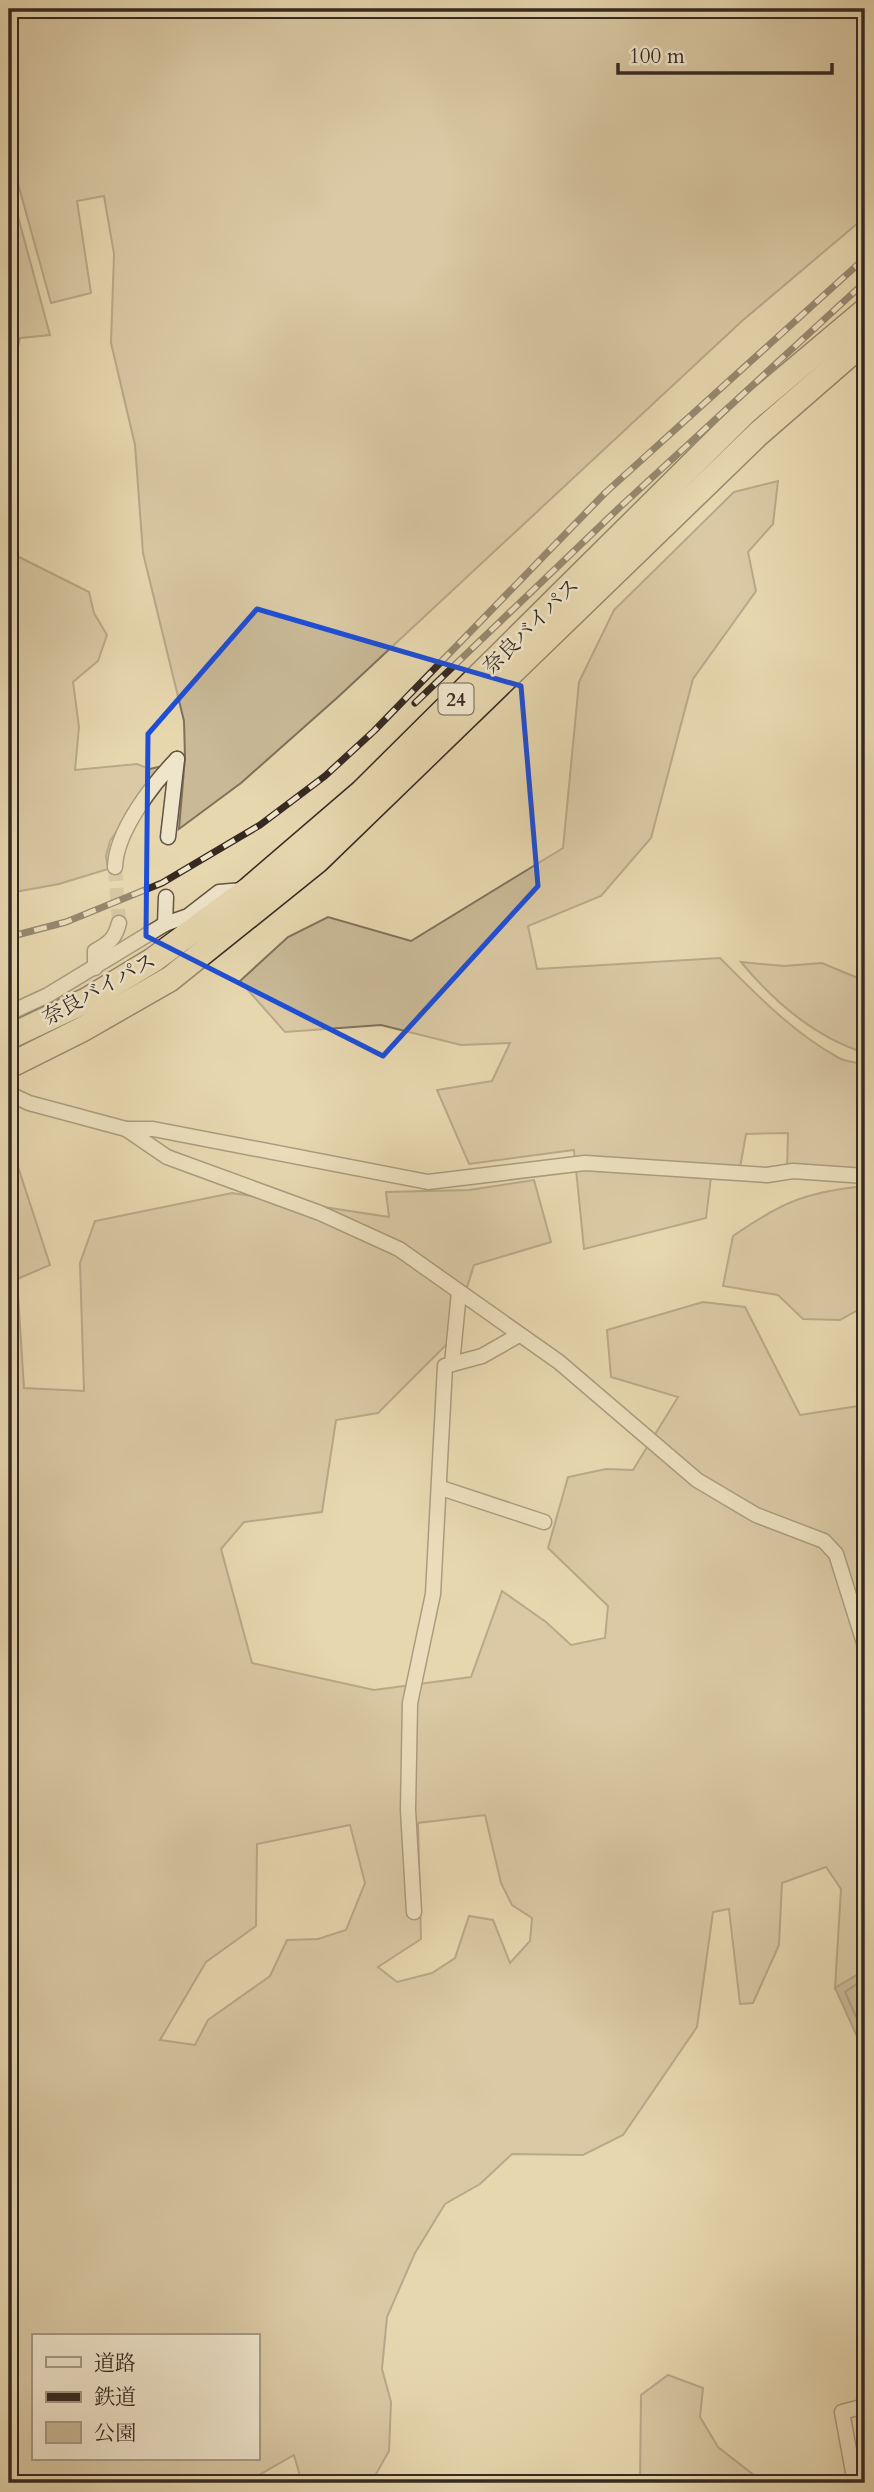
<svg xmlns="http://www.w3.org/2000/svg" width="874" height="2492" font-family="Cardo,'Noto Serif JP',serif">
  <rect width="100%" height="100%" fill="#e7d7af"/>
  <filter id="stains"><feTurbulence type="fractalNoise" baseFrequency=".00286" numOctaves="4"/><feColorMatrix values="0 0 0 0 .2 0 0 0 0 .09 0 0 0 0 .02 0 0 0 .5 -.17"/></filter>
  <radialGradient id="worn" r=".72"><stop offset=".6" stop-color="#630" stop-opacity="0"/><stop offset="1" stop-color="#630" stop-opacity=".3"/></radialGradient>
  <!-- green -->
  <g fill="#c9b997" stroke="#7f715c" stroke-width="2" fill-rule="evenodd">
    <path d="M 9,9 L 865,9 L 865,217 L 742,321 L 338,697 L 241,783 L 179,829 L 185,757 L 184,721 L 143,553 L 135,445 L 111,343 L 114,254 L 104,196 L 77,201 L 91,293 L 51,303 L 9,151 Z"/>
    <path d="M 9,183 L 50,335 L 20,338 L 9,384 Z"/>
    <path d="M 778,481 L 773,524 L 748,552 L 756,591 L 693,679 L 651,838 L 601,896 L 528,926 L 537,969 L 720,958 C 757,995 793,1033 839,1058 C 846,1062 857,1062 865,1065 L 865,1173 L 787,1168 L 788,1133 L 746,1134 L 740,1168 L 575,1161 L 574,1150 L 469,1164 L 437,1090 L 492,1081 L 510,1043 L 461,1045 L 381,1025 L 285,1032 L 240,981 L 288,937 L 328,917 L 411,941 L 563,848 L 579,682 L 614,610 L 734,492 Z"/>
    <path d="M 9,552 L 89,592 L 94,613 L 107,635 L 98,661 L 73,682 L 79,727 L 75,770 L 137,764 L 150,769 L 162,766 L 110,841 L 106,856 L 108,869 L 59,884 L 9,893 Z"/>
    <path d="M 741,962 L 784,966 L 822,963 L 865,981 L 865,1053 C 814,1037 774,1002 741,962 Z"/>
    <path d="M 9,1139 L 50,1265 L 17,1279 L 24,1388 L 84,1391 L 80,1263 L 95,1221 L 232,1193 L 389,1217 L 386,1192 L 469,1190 L 534,1180 L 551,1242 L 474,1265 L 450,1341 L 378,1413 L 336,1420 L 322,1512 L 244,1522 L 221,1549 L 252,1663 L 374,1690 L 471,1677 L 502,1591 L 546,1622 L 571,1645 L 605,1638 L 608,1606 L 548,1548 L 568,1477 L 606,1469 L 633,1470 L 678,1397 L 611,1377 L 607,1330 L 703,1302 L 745,1307 L 800,1415 L 865,1405 L 865,1970 L 835,1988 L 841,1889 L 826,1867 L 782,1883 L 779,1945 L 753,2003 L 740,2004 L 729,1909 L 713,1912 L 697,2027 L 623,2135 L 583,2155 L 512,2154 L 480,2184 L 445,2204 L 415,2253 L 387,2317 L 382,2369 L 391,2402 L 389,2451 L 371,2483 L 302,2483 L 294,2455 L 245,2483 L 9,2483 ZM 485,1815 L 501,1883 L 512,1905 L 532,1918 L 530,1941 L 510,1963 L 493,1920 L 469,1916 L 455,1958 L 432,1973 L 397,1982 L 378,1967 L 421,1939 L 418,1823 ZM 350,1825 L 365,1883 L 346,1930 L 318,1939 L 287,1940 L 270,1976 L 208,2020 L 195,2045 L 160,2040 L 206,1962 L 256,1926 L 257,1844 ZM 33,2336 L 257,2336 L 257,2459 L 33,2459 Z"/>
    <path d="M 576,1169 L 711,1177 L 706,1218 L 584,1249 Z"/>
    <path d="M 865,1186 L 865,1306 L 840,1320 L 803,1319 L 778,1295 L 723,1286 L 733,1236 C 782,1202 806,1192 865,1186 Z"/>
    <path d="M 668,2375 L 703,2388 L 700,2417 L 718,2447 L 764,2483 L 640,2483 L 641,2395 Z"/>
  </g>
  <!-- water -->
  <path fill="#aa9c7f" stroke="#7b6e5a" stroke-width="2" d="M 865,1970 L 865,2054 L 835,1988 Z"/>
  <g fill="none" stroke-linecap="round" stroke-linejoin="round">
    <!-- shore -->
    <path stroke="#706250" stroke-width="2" d="M 865,1978 L 845,1992 L 865,2037"/>
    <!-- minor-tunnel -->
    <path stroke="#c3b493" stroke-width="14" stroke-dasharray="14 7" stroke-linecap="butt" d="M 115,867 L 119,923"/>
    <!-- minor casing -->
    <g stroke="#625445" stroke-width="17">
      <g id="minor">
        <path d="M 168,837 L 177,759"/>
        <path d="M 115,867 C 116,831 153,784 177,759"/>
        <path d="M 165,924 L 166,897"/>
        <path d="M 95,968 L 95,951 C 109,943 115,939 119,923"/>
        <path d="M 9,1013 L 48,995 L 165,924 L 188,916 L 219,892 L 243,890"/>
        <path d="M 9,1090 L 14,1096 L 29,1103 L 126,1129 L 153,1129 L 428,1182 L 585,1163 L 767,1175 L 793,1171 L 865,1176"/>
        <path d="M 126,1129 L 167,1157 L 320,1213 L 399,1249 L 559,1362 L 697,1480 L 756,1515 L 824,1541 L 836,1554 L 865,1646"/>
        <path d="M 452,1364 L 459,1292"/>
        <path d="M 441,1488 L 544,1522"/>
        <path d="M 414,1912 L 408,1810 L 410,1703 L 433,1594 L 445,1366 L 482,1356 L 519,1335"/>
        <path d="M 855,2483 L 842,2412 L 865,2406"/>
      </g>
    </g>
    <!-- trunk casing -->
    <g stroke="#352922" stroke-width="27">
      <g id="trunk">
        <path d="M 9,1037 L 87,1000 L 153,960 L 248,890 L 362,792 L 746,411 L 865,311"/>
        <path d="M 9,1066 L 81,1030 L 170,979 L 317,861 L 758,434 L 865,341"/>
      </g>
    </g>
    <!-- minor -->
    <use href="#minor" stroke="#efe5cb" stroke-width="14"/>
    <!-- trunk -->
    <use href="#trunk" stroke="#e7d7af" stroke-width="24"/>
    <!-- rail casing -->
    <g stroke="#352922" stroke-width="7">
      <g id="rail">
        <path d="M 415,703 L 620,507 L 865,282"/>
        <path d="M 9,937 L 66,922 L 162,883 L 260,825 L 325,776 L 374,731 L 605,493 L 865,258"/>
      </g>
    </g>
    <!-- rail -->
    <use href="#rail" stroke="#efe5cb" stroke-width="4.5" stroke-dasharray="13" stroke-linecap="butt"/>
  </g>
  <!-- marked area -->
  <path d="M0 0H874V2492H0ZM 257,609 L 521,686 L 538,886 L 383,1056 L 146,936 L 148,734 Z" fill="#e7d7af" fill-opacity=".55" fill-rule="evenodd"/>
  <path fill="none" stroke="#1d4ed8" stroke-width="5" stroke-linejoin="round" d="M 257,609 L 521,686 L 538,886 L 383,1056 L 146,936 L 148,734 Z"/>
  <g text-anchor="middle" stroke-width="5" stroke-linejoin="round" paint-order="stroke">
    <!-- shield labels -->
    <rect fill="#efe5cb" stroke="#6d6155" stroke-width="2" x="438.5" y="683.5" width="35" height="31" rx="5"/>
    <g font-size="19" font-weight="bold" fill="#352922">
      <text x="456" y="706">24</text>
    </g>
    <!-- street labels -->
    <g font-size="21" fill="#352922" stroke="#efe5cb">
      <text transform="translate(531 626) rotate(-45)" y="7">奈良バイパス</text>
      <text transform="translate(99 989) rotate(-29)" y="7">奈良バイパス</text>
    </g>
  </g>
  <!-- margin -->
  <rect width="874" height="2492" fill="none" stroke="#e7d7af" stroke-width="35"/>
  <rect x="10" y="10" width="853" height="2471" fill="none" stroke="#352922" stroke-width="3.5"/>
  <rect x="18" y="18" width="839" height="2457" fill="none" stroke="#352922" stroke-width="2"/>
  <!-- legend -->
  <rect x="32" y="2334" width="228" height="126" fill="#efe5cb" stroke="#a59a87" stroke-width="2"/>
  <rect x="46" y="2357" width="35" height="10" fill="#efe5cb" stroke="#a59a87" stroke-width="2"/>
  <text x="94" y="2370" font-size="21" fill="#352922">道路</text>
  <rect x="46" y="2392" width="35" height="10" fill="#352922" stroke="#a59a87" stroke-width="2"/>
  <text x="94" y="2404" font-size="21" fill="#352922">鉄道</text>
  <rect x="46" y="2422" width="35" height="21" fill="#c9b997" stroke="#a59a87" stroke-width="2"/>
  <text x="94" y="2440" font-size="21" fill="#352922">公園</text>
  <!-- scale -->
  <path d="M618 63v10h214v-10" fill="none" stroke="#352922" stroke-width="3.5"/>
  <text x="629" y="63" font-size="21" fill="#352922" stroke="#efe5cb" stroke-width="5" paint-order="stroke">100 m</text>
  <rect width="100%" height="100%" filter="url(#stains)"/>
  <rect width="100%" height="100%" fill="url(#worn)"/>
</svg>
